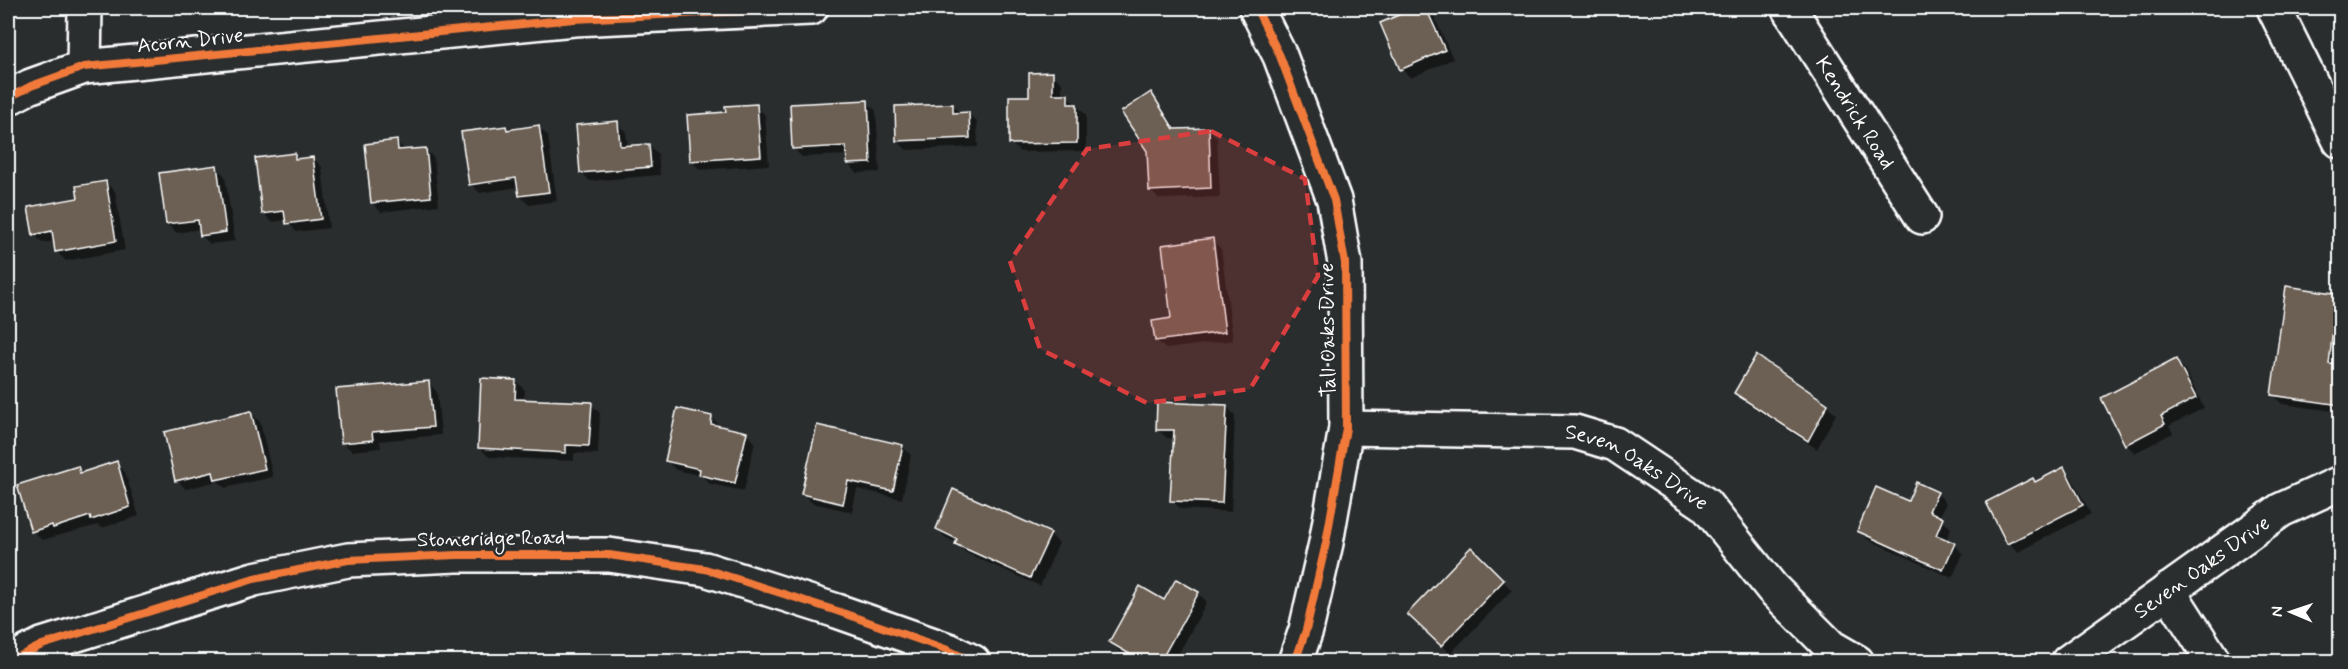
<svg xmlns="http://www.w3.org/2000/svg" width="2348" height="669" font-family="Mynerve,sans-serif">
  <rect width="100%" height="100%" fill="#2a2d2e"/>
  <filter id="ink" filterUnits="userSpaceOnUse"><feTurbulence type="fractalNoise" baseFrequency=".0167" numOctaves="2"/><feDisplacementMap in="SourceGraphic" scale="12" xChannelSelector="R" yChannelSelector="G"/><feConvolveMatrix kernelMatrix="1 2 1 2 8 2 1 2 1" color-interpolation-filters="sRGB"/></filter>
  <g filter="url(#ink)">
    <!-- shadow -->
    <g fill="#0007">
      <path d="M 1419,8 L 1427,8 L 1433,14 L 1453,59 L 1411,78 L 1401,69 L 1382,24 Z"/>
      <path d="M 1052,74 L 1062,83 L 1062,96 L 1067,95 L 1086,115 L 1086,151 L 1020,152 L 1011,143 L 1030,97 Z"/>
      <path d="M 1150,94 L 1159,103 L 1177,130 L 1208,129 L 1217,138 L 1220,197 L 1159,199 L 1150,190 Z"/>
      <path d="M 867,102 L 876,111 L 880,172 L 857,173 L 848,164 L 848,155 L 802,157 L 793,148 Z"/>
      <path d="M 756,105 L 765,115 L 769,165 L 700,170 L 691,160 L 727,114 Z"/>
      <path d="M 952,105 L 960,114 L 968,113 L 977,122 L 978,147 L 907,150 L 897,141 Z"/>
      <path d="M 617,123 L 626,132 L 628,147 L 649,145 L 658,154 L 660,175 L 590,181 L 581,172 Z"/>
      <path d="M 506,127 L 510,131 L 539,127 L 548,136 L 557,201 L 529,205 L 520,196 L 519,187 L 480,193 L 471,184 Z"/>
      <path d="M 397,142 L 406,151 L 425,149 L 434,158 L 439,205 L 381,212 L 372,203 Z"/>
      <path d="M 294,155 L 299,160 L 313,158 L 322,167 L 329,228 L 296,232 L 287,220 L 272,222 L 263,213 Z"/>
      <path d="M 216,167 L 225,176 L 235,241 L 210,244 L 201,235 L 201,229 L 177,233 L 167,224 Z"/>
      <path d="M 105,182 L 115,191 L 125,250 L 66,261 L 57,252 L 55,241 L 43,243 L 34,234 Z"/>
      <path d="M 1212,240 L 1221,249 L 1233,340 L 1166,349 L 1156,340 L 1173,320 Z"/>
      <path d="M 2288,288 L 2340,295 L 2340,349 L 2338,367 L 2340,367 L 2340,412 L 2282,404 L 2273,395 Z"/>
      <path d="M 2176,361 L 2185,370 L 2204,408 L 2169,426 L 2173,433 L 2135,453 L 2126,444 Z"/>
      <path d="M 516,381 L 525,390 L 524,401 L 591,404 L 600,413 L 598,454 L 574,453 L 574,461 L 489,457 L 480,448 Z"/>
      <path d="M 428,382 L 437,392 L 441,435 L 380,441 L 381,448 L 352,451 L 342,442 Z"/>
      <path d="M 1736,393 L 1827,405 L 1836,414 L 1817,449 L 1745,402 Z"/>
      <path d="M 1226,406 L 1235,415 L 1231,512 L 1181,509 L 1171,500 L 1175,439 L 1167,438 L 1157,429 Z"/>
      <path d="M 251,413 L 260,422 L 273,477 L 225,488 L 218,481 L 186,489 L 177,480 Z"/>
      <path d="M 712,418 L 722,428 L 746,433 L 755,442 L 744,491 L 710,484 L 702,476 L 676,470 L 667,461 Z"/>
      <path d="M 902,446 L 911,455 L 902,499 L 857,489 L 852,512 L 812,503 L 803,494 Z"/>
      <path d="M 116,463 L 125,472 L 139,516 L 102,528 L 98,525 L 42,540 L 33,531 L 77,468 L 82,473 Z"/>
      <path d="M 2063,468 L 2072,478 L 2091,514 L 2018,552 L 2009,543 L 1988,502 L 2036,483 Z"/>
      <path d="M 1937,493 L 1946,503 L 1939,518 L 1951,528 L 1946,541 L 1954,544 L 1963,554 L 1952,578 L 1867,539 L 1858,530 L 1909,503 Z"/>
      <path d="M 937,529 L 1050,534 L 1059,543 L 1040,586 L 966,553 L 957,543 L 946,538 Z"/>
      <path d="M 1471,549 L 1512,590 L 1450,654 L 1409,614 Z"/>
      <path d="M 1198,593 L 1207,602 L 1174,662 L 1138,662 L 1119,651 L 1110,642 L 1165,602 Z"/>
    </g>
    <!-- building -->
    <g fill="#6c5f52" stroke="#fff" stroke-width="1.5">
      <path d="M 1415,8 L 1426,8 L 1445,50 L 1400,70 L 1380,23 Z"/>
      <path d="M 1053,72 L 1053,94 L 1068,94 L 1068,104 L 1077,104 L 1077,143 L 1009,144 L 1009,96 L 1029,96 L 1029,73 Z"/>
      <path d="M 1151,92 L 1174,129 L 1209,128 L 1211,188 L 1149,191 L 1147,151 L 1121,112 Z"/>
      <path d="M 868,100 L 871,163 L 847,164 L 846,146 L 792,149 L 790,104 Z"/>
      <path d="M 757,104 L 761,156 L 690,161 L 687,115 L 726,112 L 725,106 Z"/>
      <path d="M 953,104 L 953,113 L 969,112 L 970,138 L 896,141 L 895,106 Z"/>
      <path d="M 618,121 L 620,146 L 649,144 L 651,167 L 580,173 L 576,125 Z"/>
      <path d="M 539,125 L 549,192 L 519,196 L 516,178 L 469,185 L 461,132 L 506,126 L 507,130 Z"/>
      <path d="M 397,140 L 398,150 L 426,148 L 431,197 L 371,203 L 365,144 Z"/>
      <path d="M 295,153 L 295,159 L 313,157 L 321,219 L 286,224 L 284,211 L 262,214 L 255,158 Z"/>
      <path d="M 217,165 L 226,232 L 200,236 L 198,220 L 166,224 L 159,173 Z"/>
      <path d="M 106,181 L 116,241 L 55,252 L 52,231 L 33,235 L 28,207 L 78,198 L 76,186 Z"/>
      <path d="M 1213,238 L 1225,332 L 1155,341 L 1152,321 L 1171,318 L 1162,245 Z"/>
      <path d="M 2286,286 L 2340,294 L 2340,330 L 2333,329 L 2329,364 L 2340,365 L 2340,405 L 2271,395 Z"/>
      <path d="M 1756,355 L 1828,404 L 1808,441 L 1734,393 Z"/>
      <path d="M 2176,359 L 2196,398 L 2161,416 L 2165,424 L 2125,445 L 2101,398 Z"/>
      <path d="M 481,378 L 516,380 L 515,399 L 592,402 L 589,446 L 566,445 L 566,453 L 478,448 Z"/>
      <path d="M 429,381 L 433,427 L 372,432 L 373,440 L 341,443 L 336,389 Z"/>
      <path d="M 1157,402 L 1227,405 L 1222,503 L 1170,501 L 1174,430 L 1156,430 Z"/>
      <path d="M 677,408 L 712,416 L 711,424 L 747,432 L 735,483 L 699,475 L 700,469 L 665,461 Z"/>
      <path d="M 251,411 L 265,469 L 215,480 L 213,472 L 175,481 L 164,432 Z"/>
      <path d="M 817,425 L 903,445 L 893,491 L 848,481 L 843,504 L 801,494 Z"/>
      <path d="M 117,461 L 130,507 L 91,520 L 90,516 L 53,528 L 52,525 L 31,532 L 17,485 L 78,466 L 80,473 Z"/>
      <path d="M 2064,467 L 2083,505 L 2007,544 L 1986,502 L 2033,478 L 2035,482 Z"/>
      <path d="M 1916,482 L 1938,492 L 1929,511 L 1943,518 L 1936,535 L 1955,543 L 1943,570 L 1857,531 L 1876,487 L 1908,501 Z"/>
      <path d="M 953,489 L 1051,533 L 1030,578 L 955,544 L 957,539 L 936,529 Z"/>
      <path d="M 1471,547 L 1504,580 L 1441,646 L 1407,614 Z"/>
      <path d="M 1176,579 L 1199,592 L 1160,662 L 1143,662 L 1109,642 L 1140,586 L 1164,600 Z"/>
    </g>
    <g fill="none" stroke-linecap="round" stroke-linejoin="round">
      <!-- minor casing -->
      <g stroke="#fff" stroke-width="38">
        <g id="minor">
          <path d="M 1256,8 L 1280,56 L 1334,200 L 1345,263 L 1346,428 L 1326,543 L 1306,630 L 1295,662"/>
          <path id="s1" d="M 1789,8 L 1922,217"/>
          <path d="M 2274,8 L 2340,141"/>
          <path d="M 84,67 L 85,8"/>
          <path d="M 8,98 L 31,86 L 84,67 L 574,19 L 811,8"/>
          <path id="s2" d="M 1346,428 L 1575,432 L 1615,444 L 1705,504 L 1772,588 L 1831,647 L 1857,662"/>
          <path d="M 2168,590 L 2214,662"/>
          <path d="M 8,662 L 42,645 L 254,579 L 348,560 L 457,555 L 609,555 L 705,569 L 837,611 L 948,650 L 973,662"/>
          <path id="s3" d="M 2068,662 L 2281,510 L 2340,483"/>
        </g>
      </g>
      <!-- minor -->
      <use href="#minor" stroke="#2a2d2e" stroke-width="33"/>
      <!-- cycleway casing -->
      <g stroke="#2a2d2e" stroke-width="11">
        <g id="cycleway">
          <path d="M 1256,8 L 1280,56 L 1334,200 L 1345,263 L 1346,428 L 1326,543 L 1306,630 L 1295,662"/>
          <path d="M 8,98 L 31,86 L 84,67 L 574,19 L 811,8"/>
          <path d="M 8,662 L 42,645 L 254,579 L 348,560 L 457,555 L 609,555 L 705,569 L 837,611 L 948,650 L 973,662"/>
        </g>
      </g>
      <!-- cycleway -->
      <use href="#cycleway" stroke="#f17a3a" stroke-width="8"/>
    </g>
  </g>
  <!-- marked area -->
  <path fill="#da3e3e" fill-opacity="0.2" stroke="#da3e3e" stroke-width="4.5" stroke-dasharray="12 8" stroke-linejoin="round" d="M 1211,131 L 1305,179 L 1318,276 L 1250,389 L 1147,403 L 1040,349 L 1010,261 L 1087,149 Z"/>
  <g text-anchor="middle" stroke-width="5" stroke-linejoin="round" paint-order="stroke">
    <!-- street labels -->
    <g font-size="21" fill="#fff" stroke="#2a2d2e">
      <text transform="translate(190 40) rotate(-6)" y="7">Acorn Drive</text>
      <text dy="7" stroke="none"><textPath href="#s1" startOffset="124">Kendrick Road</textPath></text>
      <text transform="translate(1327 330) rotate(-91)" y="7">Tall Oaks Drive</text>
      <text dy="7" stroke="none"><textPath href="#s2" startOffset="300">Seven Oaks Drive</textPath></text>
      <text transform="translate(491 538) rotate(-1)" y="7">Stoneridge Road</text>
      <text dy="7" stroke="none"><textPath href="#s3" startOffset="164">Seven Oaks Drive</textPath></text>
    </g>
  </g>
  <!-- margin -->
  <rect width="2348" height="669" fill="none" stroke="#2a2d2e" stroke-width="30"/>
  <rect x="15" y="15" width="2318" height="639" fill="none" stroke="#fff" stroke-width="2" filter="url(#ink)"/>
  <!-- north arrow -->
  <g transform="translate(2291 612) rotate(272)" stroke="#2a2d2e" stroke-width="4.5" paint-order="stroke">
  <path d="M0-4.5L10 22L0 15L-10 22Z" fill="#ffffff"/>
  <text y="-9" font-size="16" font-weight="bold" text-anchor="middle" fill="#ffffff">N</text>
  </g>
</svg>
